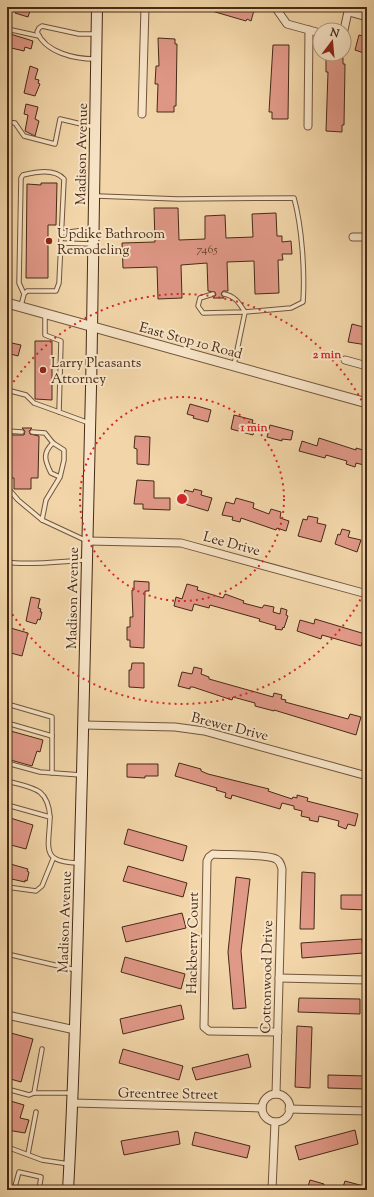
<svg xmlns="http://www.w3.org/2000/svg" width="374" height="1197" font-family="'Sorts Mill Goudy',serif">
  <rect width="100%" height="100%" fill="#f2d6a9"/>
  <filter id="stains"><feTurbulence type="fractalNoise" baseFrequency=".005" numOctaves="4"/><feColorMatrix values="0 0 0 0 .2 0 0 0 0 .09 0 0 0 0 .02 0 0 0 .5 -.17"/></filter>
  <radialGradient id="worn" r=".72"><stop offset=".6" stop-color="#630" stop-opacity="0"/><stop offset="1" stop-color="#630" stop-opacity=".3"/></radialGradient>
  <!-- building -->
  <g fill="#e09887" stroke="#462a16">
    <path d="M 17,7 L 28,7 L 27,10 L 30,11 L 28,17 L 15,13 Z"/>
    <path d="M 205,7 L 255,7 L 251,21 L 247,19 L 246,21 L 205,9 Z"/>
    <path d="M 7,33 L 33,41 L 31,49 L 25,47 L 24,51 L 7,47 Z"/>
    <path d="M 359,35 L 367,37 L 367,54 L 355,50 Z"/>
    <path d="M 158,38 L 175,39 L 175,44 L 177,44 L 176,106 L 174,106 L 174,112 L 157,112 L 158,84 L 155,84 L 156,66 L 159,66 Z"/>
    <path d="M 273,45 L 289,45 L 288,119 L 272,119 L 272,112 L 269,112 Z"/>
    <path d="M 326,58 L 343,58 L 343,64 L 345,64 L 344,125 L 342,125 L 342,132 L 326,131 L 328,72 L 326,72 Z"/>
    <path d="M 30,66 L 38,69 L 35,79 L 39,80 L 38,83 L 40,84 L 35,96 L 24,93 Z"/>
    <path d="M 26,104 L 38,107 L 35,119 L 39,121 L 35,136 L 25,131 L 28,115 L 24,114 Z"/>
    <path d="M 41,183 L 57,183 L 56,225 L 48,225 L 48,278 L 26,278 L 27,184 L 41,185 Z"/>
    <path d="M 154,208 L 178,208 L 179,240 L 205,239 L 205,216 L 225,215 L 226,238 L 253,237 L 252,214 L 276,213 L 277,236 L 282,236 L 282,242 L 291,241 L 292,254 L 282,254 L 283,260 L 278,260 L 279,293 L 255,294 L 254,261 L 227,262 L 228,291 L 223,291 L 221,294 L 224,298 L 213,298 L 216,295 L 215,292 L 208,291 L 207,263 L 181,265 L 182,298 L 158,299 L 157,267 L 123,268 L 122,243 L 155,242 Z"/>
    <path d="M 352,324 L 367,328 L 367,345 L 348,342 Z"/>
    <path d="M 35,341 L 52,341 L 52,400 L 35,399 Z"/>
    <path d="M 7,342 L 21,345 L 18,356 L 7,353 Z"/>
    <path d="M 190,404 L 211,410 L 208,422 L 193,418 L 194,416 L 187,414 Z"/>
    <path d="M 234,415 L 253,420 L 252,423 L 256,424 L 253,435 L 231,429 Z"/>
    <path d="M 270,425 L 293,431 L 291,440 L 282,439 L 282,441 L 267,437 Z"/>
    <path d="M 22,428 L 32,428 L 29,431 L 30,434 L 39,436 L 38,478 L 31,478 L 31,489 L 14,489 L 14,478 L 7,478 L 8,435 L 24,435 L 25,431 Z"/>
    <path d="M 135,436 L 150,437 L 149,465 L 137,464 L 137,449 L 134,448 Z"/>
    <path d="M 319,438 L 356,450 L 356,448 L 367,451 L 364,465 L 356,463 L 355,467 L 346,464 L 347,461 L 326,455 L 325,458 L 299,451 L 302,441 L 317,446 Z"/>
    <path d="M 137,480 L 154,481 L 154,498 L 170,498 L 170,510 L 143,509 L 143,504 L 134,504 Z"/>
    <path d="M 194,489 L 202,491 L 201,495 L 212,498 L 208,511 L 181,503 L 185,490 L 193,492 Z"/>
    <path d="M 236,498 L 254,503 L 253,508 L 269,514 L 271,509 L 281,512 L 280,518 L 289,521 L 286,531 L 277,528 L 276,530 L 241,518 L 240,522 L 232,520 L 233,517 L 222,515 L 226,502 L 234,504 Z"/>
    <path d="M 308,516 L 318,518 L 317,523 L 326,525 L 321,542 L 298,536 L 303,519 L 307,520 Z"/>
    <path d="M 342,529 L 350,531 L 348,537 L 361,540 L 357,552 L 335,544 L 338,534 L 340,535 Z"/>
    <path d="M 134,581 L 149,582 L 149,591 L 145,591 L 144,648 L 130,647 L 130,640 L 127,640 L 127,627 L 130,627 L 130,617 L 133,617 L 132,594 L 132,590 L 134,590 Z"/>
    <path d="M 187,584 L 198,587 L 197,590 L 223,598 L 225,594 L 244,601 L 243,603 L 262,608 L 264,605 L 274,607 L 273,612 L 280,614 L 281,608 L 287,610 L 286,615 L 288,616 L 284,628 L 283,627 L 282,630 L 275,629 L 276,626 L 259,621 L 260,619 L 210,605 L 209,608 L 194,604 L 192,611 L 174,606 L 176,597 L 182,599 Z"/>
    <path d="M 31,597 L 40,599 L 38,608 L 41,609 L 40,612 L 42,612 L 40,620 L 38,619 L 36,624 L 26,621 Z"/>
    <path d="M 315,619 L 365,634 L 361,646 L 322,635 L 321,639 L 297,631 L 300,620 L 314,624 Z"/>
    <path d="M 7,627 L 28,633 L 22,656 L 7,652 Z"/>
    <path d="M 132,663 L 144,663 L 144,688 L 129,687 L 129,670 L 131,670 Z"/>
    <path d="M 194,667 L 202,669 L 201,674 L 209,677 L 209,679 L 273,697 L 274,693 L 282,695 L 281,699 L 286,700 L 285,702 L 348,719 L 350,714 L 361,717 L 356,735 L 274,710 L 274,711 L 255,706 L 255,703 L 233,697 L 232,700 L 193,687 L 190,687 L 190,689 L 178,686 L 182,672 L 192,674 Z"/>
    <path d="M 7,730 L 43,740 L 40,752 L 37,751 L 32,766 L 7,759 Z"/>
    <path d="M 179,763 L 201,769 L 201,771 L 208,774 L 269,789 L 268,791 L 292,799 L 293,797 L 297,798 L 297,795 L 308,798 L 307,801 L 358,814 L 355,826 L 348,824 L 346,829 L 338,826 L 339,821 L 319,816 L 318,822 L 309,820 L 310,818 L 301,816 L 302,811 L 294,809 L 294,806 L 282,803 L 280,809 L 232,795 L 231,799 L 225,797 L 226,793 L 216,790 L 217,788 L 175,776 Z"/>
    <path d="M 127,764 L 158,764 L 158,776 L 145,776 L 145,778 L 127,777 Z"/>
    <path d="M 7,817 L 33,825 L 26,849 L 7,844 Z"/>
    <path d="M 128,829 L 187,846 L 183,861 L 124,844 Z"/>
    <path d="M 7,863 L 28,869 L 27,871 L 29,872 L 27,881 L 25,880 L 25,882 L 7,878 Z"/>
    <path d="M 128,866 L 187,883 L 183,897 L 123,881 Z"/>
    <path d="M 302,872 L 315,873 L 314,929 L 300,929 Z"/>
    <path d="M 236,877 L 250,879 L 241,951 L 246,1008 L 233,1009 L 228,952 Z"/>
    <path d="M 341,895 L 367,895 L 367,910 L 341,909 Z"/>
    <path d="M 182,913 L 186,928 L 126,942 L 122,927 Z"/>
    <path d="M 362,939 L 363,953 L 302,958 L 301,943 Z"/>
    <path d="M 125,957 L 185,974 L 181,989 L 121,972 Z"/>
    <path d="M 299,998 L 360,999 L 360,1014 L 298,1012 Z"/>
    <path d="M 181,1005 L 184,1019 L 123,1034 L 120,1019 Z"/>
    <path d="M 297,1026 L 312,1027 L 310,1088 L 295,1087 Z"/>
    <path d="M 7,1032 L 33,1039 L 21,1082 L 7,1078 Z"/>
    <path d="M 123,1049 L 183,1066 L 179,1080 L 119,1063 Z"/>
    <path d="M 248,1054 L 251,1067 L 196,1080 L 192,1068 Z"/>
    <path d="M 328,1075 L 367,1076 L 367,1089 L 328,1088 Z"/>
    <path d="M 7,1100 L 24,1105 L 20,1118 L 29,1120 L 25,1133 L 7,1130 Z"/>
    <path d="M 355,1130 L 358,1144 L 299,1160 L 295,1146 Z"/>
    <path d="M 178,1131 L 180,1144 L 124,1155 L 121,1141 Z"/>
    <path d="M 195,1132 L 250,1146 L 247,1158 L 192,1145 Z"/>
    <path d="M 310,1180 L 324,1184 L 322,1190 L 307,1190 Z"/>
    <path d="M 345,1181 L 367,1187 L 367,1190 L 342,1190 Z"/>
  </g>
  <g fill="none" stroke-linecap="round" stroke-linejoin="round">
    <!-- service casing -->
    <g stroke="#71553b" stroke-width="5.5">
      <g id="service">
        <path d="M 7,29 L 39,36"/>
        <path d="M 95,34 L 79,34 L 42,26 L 39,28 L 37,32 C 46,53 75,59 95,59"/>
        <path d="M 7,122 L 15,123 L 24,136 L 55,144 L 60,119 L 94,127"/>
        <path d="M 97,196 L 178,199 L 294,198 C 302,227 305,272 303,302 L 291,308 L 245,312 L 234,365"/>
        <path d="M 62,233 L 92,229"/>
        <path d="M 61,243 L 92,244"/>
        <path d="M 213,294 L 200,298 L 198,306 L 203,313 L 245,312 C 239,303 235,296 224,294"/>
        <path d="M 21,306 L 24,294 L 27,291 L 56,291 L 59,283 L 64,179 C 54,168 36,172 23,175 L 21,178 L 19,283 L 24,294"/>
        <path d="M 45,315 L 45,335 L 61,341 L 59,412 L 89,423"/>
        <path d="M 7,390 L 26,395 L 34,403 L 59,412"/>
        <path d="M 7,431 L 22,432"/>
        <path d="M 32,432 L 45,433 L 53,443"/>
        <path d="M 7,487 L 18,500 L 42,520 L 87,541"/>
        <path d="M 42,520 L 46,500 L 60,477 L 64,460 L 64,450 L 53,443 C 42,453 45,461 51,473 L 60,477"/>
        <path d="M 7,562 C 26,566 64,561 86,560"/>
        <path d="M 7,704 L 52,717 L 52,773"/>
        <path d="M 7,723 L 52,736"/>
        <path d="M 7,763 L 40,772 L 81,775"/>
        <path d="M 7,781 C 32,788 48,787 50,817"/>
        <path d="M 7,805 L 50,817 C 49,849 40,862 79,863"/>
        <path d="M 7,887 L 36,891 L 42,886 L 53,859"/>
        <path d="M 7,954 L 76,970"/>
        <path d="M 7,1089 L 29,1095 L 34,1093 L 71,1093"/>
        <path d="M 34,1093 L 42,1049"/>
        <path d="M 7,1147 L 42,1160 L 69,1164"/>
        <path d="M 28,1154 L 36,1112"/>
        <path d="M 14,1190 L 19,1172 L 41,1177 L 39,1190"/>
      </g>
    </g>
    <!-- minor casing -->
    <g stroke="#71553b" stroke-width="9">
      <g id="minor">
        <path d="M 275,7 L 287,24 L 320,33"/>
        <path d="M 349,12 L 367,17"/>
        <path d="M 344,30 L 349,7"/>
        <path d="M 142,114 L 145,7"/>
        <path d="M 308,126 L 309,30"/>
        <path d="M 353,237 L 367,237"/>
        <path d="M 345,360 L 367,366"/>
        <path d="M 88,541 L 181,543 L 367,594"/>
        <path d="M 84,725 L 175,727 L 204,731 L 367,776"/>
        <path d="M 279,978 L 367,980"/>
        <path d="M 7,1015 L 75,1030"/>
        <path d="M 276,1094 L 282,869 C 281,865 280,861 276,859 C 267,854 226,855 213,854 L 209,857 L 207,861 L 204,1027 L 209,1031 L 278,1032"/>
        <circle cx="276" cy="1108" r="14"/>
        <path d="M 73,1103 L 262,1108"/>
        <path d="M 289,1109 L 367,1111"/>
        <path d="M 272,1190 L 275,1122"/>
      </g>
    </g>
    <!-- tertiary casing -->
    <g stroke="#71553b" stroke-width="11">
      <path id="tertiary" d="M 7,303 L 367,403"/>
    </g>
    <!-- secondary casing -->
    <g stroke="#462a16" stroke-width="12">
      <path id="secondary" d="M 68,1190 C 76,1051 78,913 82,774 C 89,518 94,263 97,7"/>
    </g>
    <!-- service -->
    <use href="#service" stroke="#f7e4c7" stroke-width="3.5"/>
    <!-- minor -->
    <use href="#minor" stroke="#f7e4c7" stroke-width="7"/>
    <!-- tertiary -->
    <use href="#tertiary" stroke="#f7e4c7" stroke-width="9"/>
    <!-- secondary -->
    <use href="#secondary" stroke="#f7e4c7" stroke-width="10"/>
  </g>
  <!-- distance rings -->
  <g fill="none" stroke="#d62828" stroke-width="2" stroke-dasharray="2 4">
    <circle cx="182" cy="499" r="102"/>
    <path d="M366 589A205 205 0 0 1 7 606M7 392A205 205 0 0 1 366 409"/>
  </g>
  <!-- markers -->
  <g fill="#8f2418" stroke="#f7e4c7" stroke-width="1.5">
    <circle cx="49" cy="241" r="4"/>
    <circle cx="43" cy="370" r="4"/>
  </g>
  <g text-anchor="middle" stroke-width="4" stroke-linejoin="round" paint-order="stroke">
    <!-- number labels -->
    <g font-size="12" fill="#6c4632">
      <text x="207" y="253">7465</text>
    </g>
    <!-- street labels -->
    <g font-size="14" fill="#462a16" stroke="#f7e4c7">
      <text transform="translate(81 154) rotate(-89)" y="5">Madison Avenue</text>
      <text transform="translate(191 340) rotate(15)" y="5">East Stop 10 Road</text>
      <text transform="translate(232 543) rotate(15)" y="5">Lee Drive</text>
      <text transform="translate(72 598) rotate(-89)" y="5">Madison Avenue</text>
      <text transform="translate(230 726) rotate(14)" y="5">Brewer Drive</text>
      <text transform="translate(64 922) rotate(-88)" y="5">Madison Avenue</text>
      <text transform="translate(192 943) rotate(-89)" y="5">Hackberry Court</text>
      <text transform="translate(266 977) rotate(-89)" y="5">Cottonwood Drive</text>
      <text transform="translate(168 1093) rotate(1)" y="5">Greentree Street</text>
    </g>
    <!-- poi labels -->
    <g font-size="14" fill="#462a16" stroke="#f7e4c7" text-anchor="start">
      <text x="57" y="238">Updike Bathroom<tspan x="57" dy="16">Remodeling</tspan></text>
      <text x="51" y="367">Larry Pleasants<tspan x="51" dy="16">Attorney</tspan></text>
    </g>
  </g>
  <circle cx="182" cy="499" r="6" fill="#d62828" stroke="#f7e4c7" stroke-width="2"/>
  <g font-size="12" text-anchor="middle" font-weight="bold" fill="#d62828" stroke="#f7e4c7" stroke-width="4" stroke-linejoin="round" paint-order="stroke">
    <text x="327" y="358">2 min</text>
    <text x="254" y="431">1 min</text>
  </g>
  <!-- margin -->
  <rect width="374" height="1197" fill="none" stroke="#f2d6a9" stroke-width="24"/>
  <rect x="8" y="8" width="358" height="1181" fill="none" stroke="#462a16" stroke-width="2"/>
  <rect x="12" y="12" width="350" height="1173" fill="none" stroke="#462a16"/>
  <!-- north arrow -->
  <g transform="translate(332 42) rotate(16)"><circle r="19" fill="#f7e4c7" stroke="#b09a80"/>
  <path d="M0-3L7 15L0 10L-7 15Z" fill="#8f2418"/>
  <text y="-6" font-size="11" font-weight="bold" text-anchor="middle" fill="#462a16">N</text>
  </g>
  <rect width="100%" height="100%" filter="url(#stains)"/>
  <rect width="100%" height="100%" fill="url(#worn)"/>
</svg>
